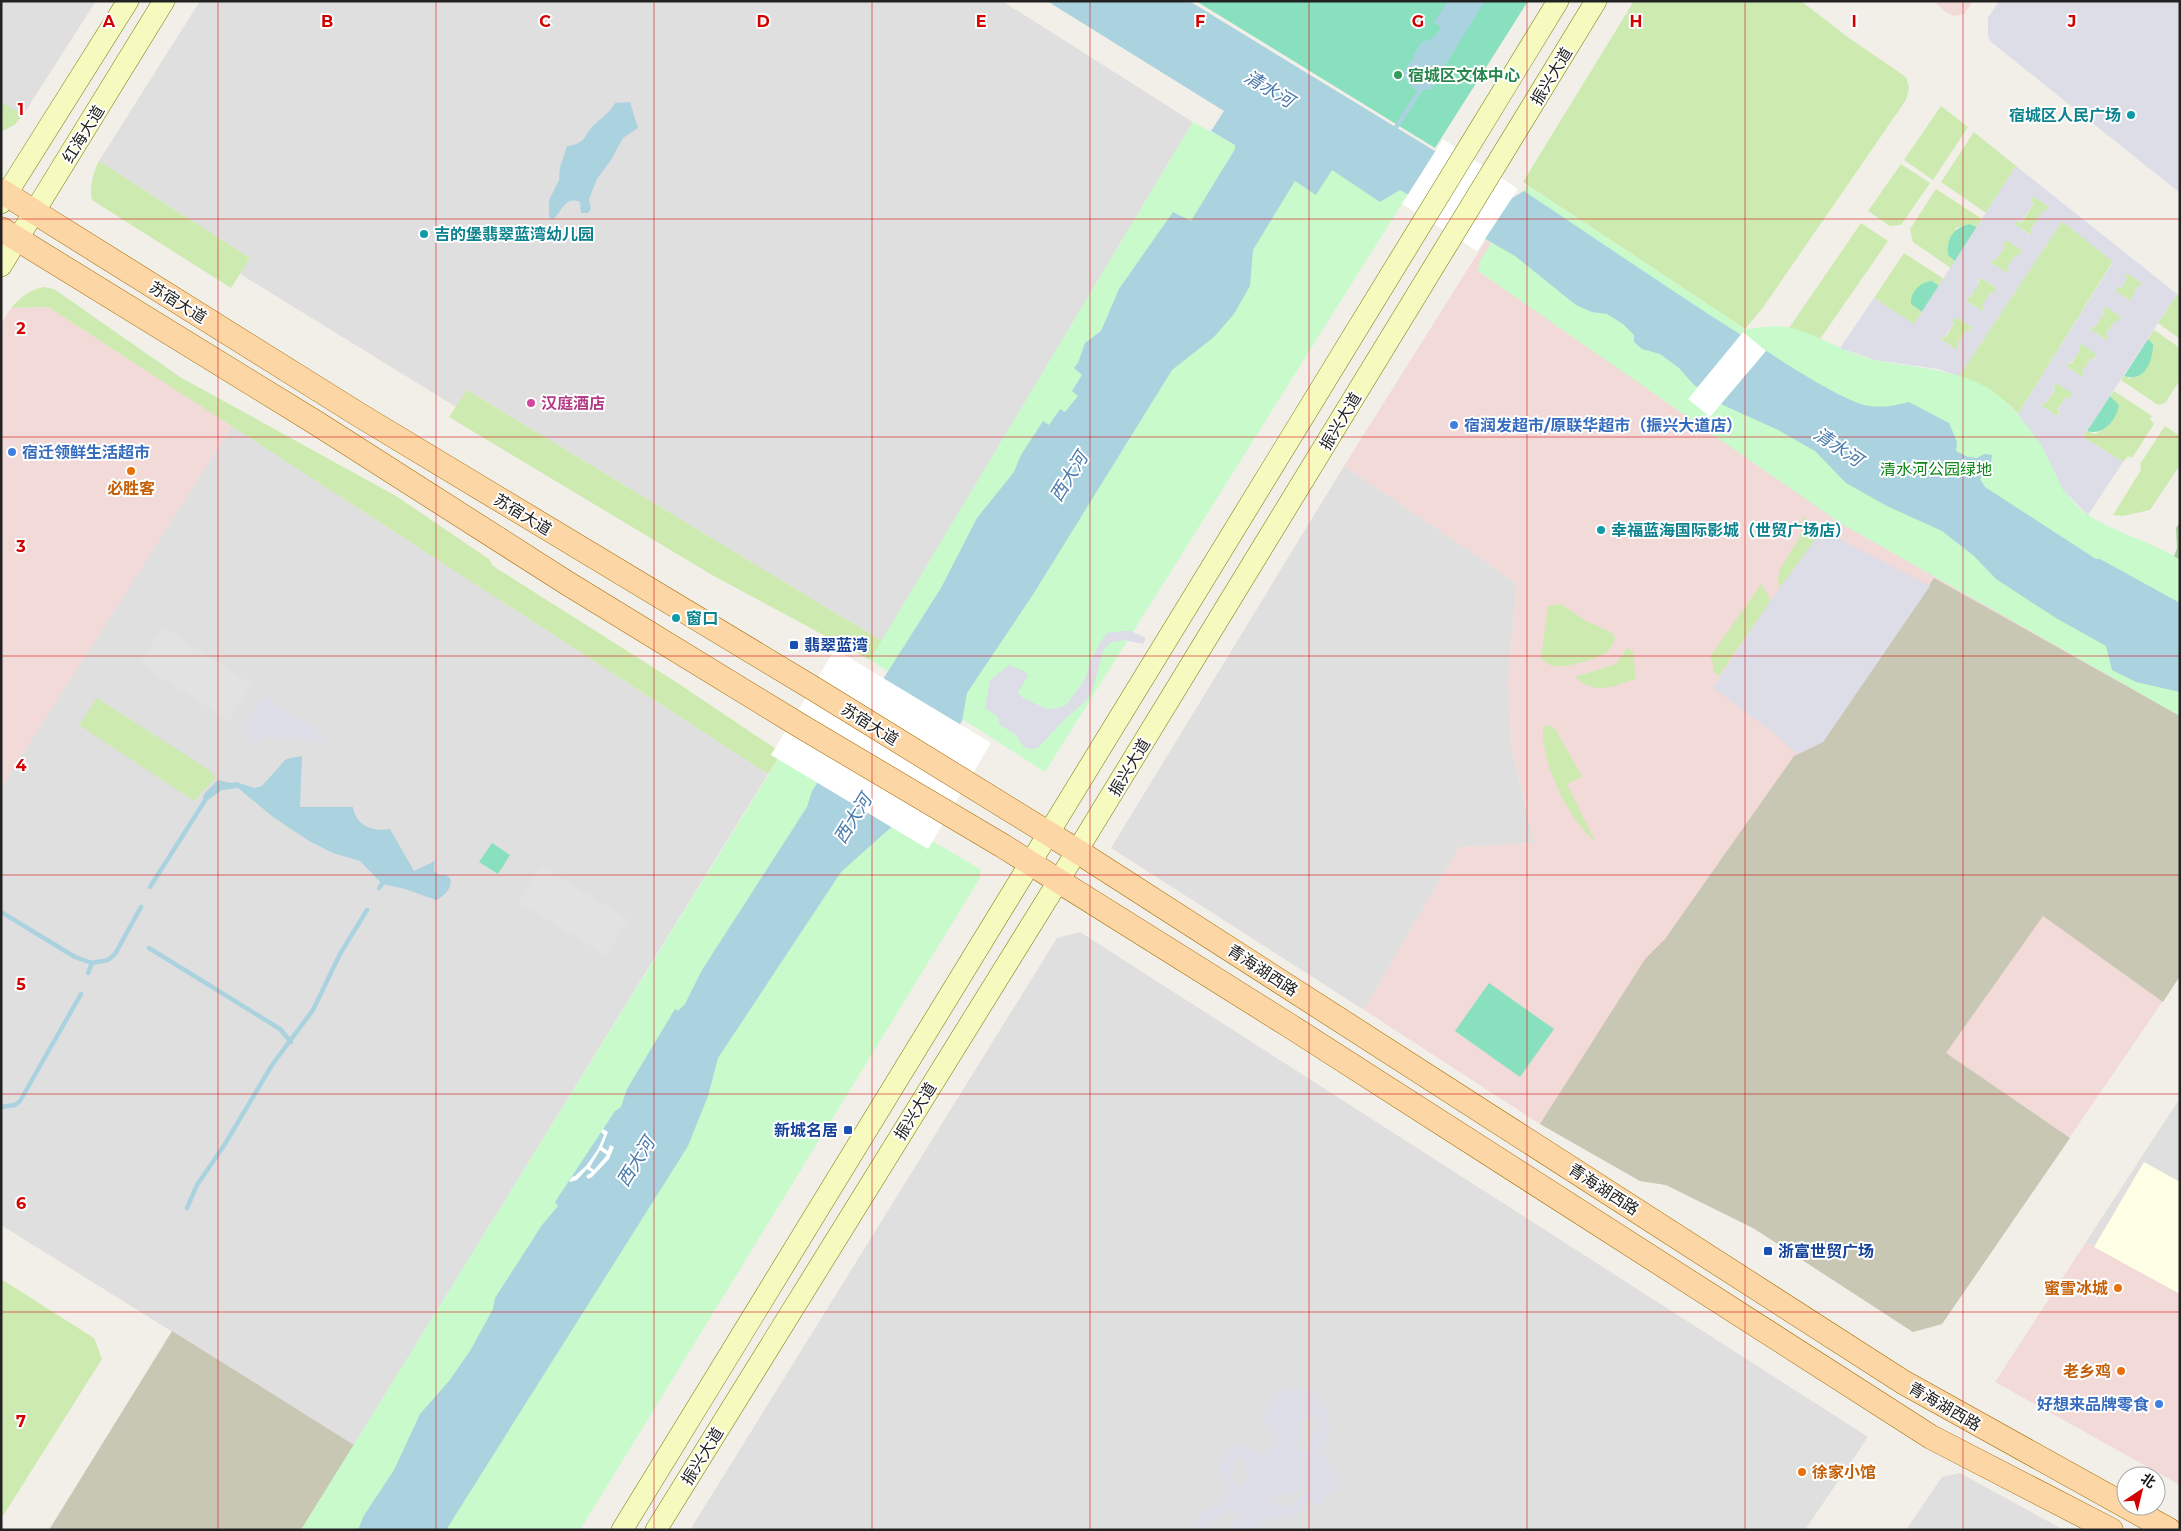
<svg xmlns="http://www.w3.org/2000/svg" width="2181" height="1531" font-family="Montserrat,'Noto Sans SC',sans-serif">
  <rect width="100%" height="100%" fill="#f2efe9"/>
  <!-- residential -->
  <g fill="#e0dfdf">
    <path d="M 1,1 L 96,1 L 23,115 L 14,125 L 1,132 Z"/>
    <path d="M 200,1 L 1002,1 L 1193,122 L 882,641 L 467,390 L 456,407 L 240,274 L 250,258 L 99,161 Z"/>
    <path d="M 232,426 L 768,774 L 354,1445 L 1,1225 L 1,784 L 3,784 Z"/>
    <path d="M 1344,466 L 1517,583 L 1508,682 L 1512,748 L 1534,843 L 1459,847 L 1364,1010 L 1111,848 Z"/>
    <path d="M 1080,932 L 1868,1437 L 1805,1530 L 690,1530 L 1057,938 Z"/>
    <path d="M 2180,1098 L 2180,1294 L 2086,1242 Z"/>
    <path d="M 1960,1473 L 2064,1530 L 1906,1530 L 1942,1477 Z"/>
  </g>
  <!-- commercial -->
  <g fill="#f2dad9">
    <path d="M 1933,1 L 1973,1 L 1964,14 L 1954,16 L 1946,12 Z"/>
    <path d="M 1486,240 L 1515,256 L 2180,692 L 2180,976 L 1942,1324 L 1913,1332 L 1753,1228 L 1666,1185 L 1640,1181 L 1540,1124 L 1364,1010 L 1459,847 L 1534,843 L 1512,748 L 1508,682 L 1517,583 L 1344,466 Z"/>
    <path d="M 48,307 L 232,426 L 3,785 L 1,784 L 1,324 L 11,308 Z"/>
    <path d="M 2086,1242 L 2180,1294 L 2180,1485 L 1995,1382 Z"/>
  </g>
  <!-- education -->
  <path fill="#ffffe5" d="M 2144,1162 L 2180,1182 L 2180,1294 L 2094,1247 Z"/>
  <!-- construction -->
  <g fill="#c7c7b4">
    <path d="M 1934,578 L 2180,716 L 2180,976 L 2163,1002 L 2043,916 L 1946,1053 L 2070,1138 L 1942,1324 L 1913,1332 L 1753,1228 L 1666,1185 L 1640,1181 L 1540,1124 L 1645,959 L 1665,939 L 1794,756 L 1823,742 Z"/>
    <path d="M 172,1331 L 354,1445 L 301,1530 L 49,1530 Z"/>
  </g>
  <!-- grass -->
  <g fill="#cdebb0">
    <path d="M 1634,1 L 1801,1 L 1849,38 L 1906,77 L 1909,88 L 1906,100 L 1762,309 L 1745,329 L 1523,182 Z"/>
    <path d="M 1,102 L 23,115 L 14,125 L 1,132 Z"/>
    <path d="M 1941,106 L 1968,127 L 1933,180 L 1904,160 Z"/>
    <path d="M 1974,132 L 2016,166 L 1986,213 L 1941,182 Z"/>
    <path d="M 99,161 L 250,258 L 231,288 L 92,200 C 89,187 93,173 99,161 Z"/>
    <path d="M 1901,164 L 1930,183 L 1901,225 L 1890,226 L 1868,211 Z"/>
    <path d="M 1936,189 L 1982,219 L 1977,227 L 1969,224 L 1956,228 L 1948,255 L 1955,261 L 1951,268 L 1913,242 L 1910,229 Z"/>
    <path d="M 2033,196 L 2049,207 L 2047,211 L 2044,210 L 2030,230 L 2033,232 L 2031,235 L 2014,224 L 2017,221 L 2021,223 L 2034,203 L 2030,200 Z"/>
    <path d="M 2062,221 L 2113,261 L 2018,414 L 2010,405 L 1959,376 Z"/>
    <path d="M 1861,223 L 1888,241 L 1820,339 L 1789,328 Z"/>
    <path d="M 2006,240 L 2022,250 L 2019,256 L 2016,255 L 2007,269 L 2009,270 L 2007,273 L 1991,263 L 1993,259 L 1996,260 L 2004,247 L 2003,245 Z"/>
    <path d="M 1904,253 L 1944,279 L 1939,286 L 1932,281 C 1918,284 1915,291 1911,304 L 1922,312 L 1914,325 L 1874,298 Z"/>
    <path d="M 2127,273 L 2142,283 L 2139,287 L 2137,286 L 2130,301 L 2115,291 L 2118,286 L 2121,288 L 2127,279 L 2124,277 Z"/>
    <path d="M 1981,278 L 1997,288 L 1993,294 L 1990,293 L 1982,306 L 1984,308 L 1982,311 L 1966,301 L 1968,297 L 1970,298 Z"/>
    <path d="M 44,287 L 54,289 L 180,377 L 396,496 L 489,559 L 493,566 L 673,680 L 782,753 L 768,774 L 48,307 L 11,308 C 21,297 29,290 44,287 Z"/>
    <path d="M 2177,294 L 2180,296 L 2180,339 L 2158,323 Z"/>
    <path d="M 2105,306 L 2121,317 L 2118,323 L 2115,321 L 2106,334 L 2109,336 L 2106,340 L 2090,329 L 2093,326 L 2095,327 L 2104,313 L 2102,312 Z"/>
    <path d="M 1956,316 L 1972,327 L 1968,333 L 1966,331 L 1957,345 L 1959,346 L 1957,350 L 1941,339 L 1943,336 L 1946,337 L 1954,324 L 1952,322 Z"/>
    <path d="M 2154,330 L 2180,348 L 2180,380 L 2165,403 L 2158,405 L 2121,380 L 2124,376 L 2131,379 L 2153,344 L 2148,339 Z"/>
    <path d="M 2081,343 L 2097,354 L 2093,360 L 2091,358 L 2082,372 L 2084,373 L 2082,377 L 2066,367 L 2068,363 L 2071,364 L 2079,351 L 2078,349 Z"/>
    <path d="M 2056,382 L 2073,393 L 2069,399 L 2066,397 L 2057,410 L 2060,412 L 2057,416 L 2041,406 L 2044,402 L 2046,403 L 2055,390 L 2053,388 Z"/>
    <path d="M 467,390 L 882,641 L 870,660 L 712,575 L 449,417 Z"/>
    <path d="M 2114,391 L 2152,416 L 2150,419 L 2154,424 L 2132,458 L 2128,456 L 2123,462 L 2083,437 L 2087,431 L 2095,434 C 2107,428 2117,419 2118,405 L 2110,396 Z"/>
    <path d="M 2165,426 L 2180,436 L 2180,465 L 2150,510 L 2123,516 L 2113,515 L 2141,470 L 2140,464 Z"/>
    <path d="M 1803,517 L 1822,530 L 1780,589 C 1772,570 1792,554 1800,536 C 1802,530 1802,523 1803,517 Z"/>
    <path d="M 1761,584 L 1771,600 L 1719,676 L 1713,672 L 1713,663 L 1710,657 Z"/>
    <path d="M 1561,604 L 1584,620 L 1612,633 L 1615,638 C 1613,644 1611,648 1607,652 C 1599,659 1565,668 1554,666 C 1549,666 1545,662 1541,658 L 1548,606 Z"/>
    <path d="M 1627,648 L 1633,651 L 1636,679 C 1612,686 1597,696 1575,677 L 1616,664 Z"/>
    <path d="M 97,698 L 209,770 L 216,777 L 194,801 L 79,725 Z"/>
    <path d="M 1550,725 L 1556,730 L 1582,777 L 1567,784 L 1595,841 C 1568,819 1541,763 1543,728 Z"/>
    <path d="M 1,1279 L 94,1338 L 102,1359 L 1,1519 Z"/>
  </g>
  <!-- forest -->
  <path fill="#add19e" d="M 2180,522 L 2180,596 L 2171,565 L 2177,548 L 2176,528 Z"/>
  <!-- park -->
  <g fill="#c8facc">
    <path d="M 1193,122 L 1235,145 L 1235,149 L 1227,161 L 1286,196 L 1295,181 L 1332,170 L 1380,202 L 1400,190 L 1408,194 L 1045,772 L 870,660 Z"/>
    <path d="M 1527,185 L 1745,329 C 1758,328 1773,325 1786,327 C 1817,333 1844,353 1875,360 C 1923,370 1976,368 2012,408 C 2023,419 2034,433 2042,446 C 2058,471 2062,497 2088,515 C 2115,533 2151,541 2180,560 L 2180,716 L 1840,523 L 1478,271 L 1480,261 Z"/>
    <path d="M 782,753 L 980,869 L 980,878 L 580,1530 L 301,1530 Z"/>
  </g>
  <!-- pitch -->
  <g fill="#88e0be">
    <path d="M 1196,1 L 1528,1 L 1435,148 Z"/>
    <path d="M 1969,224 L 1977,227 L 1955,261 L 1948,255 C 1946,238 1954,228 1969,224 Z"/>
    <path d="M 1932,281 L 1939,286 L 1922,312 L 1911,304 C 1910,292 1920,282 1932,281 Z"/>
    <path d="M 2148,339 L 2153,344 C 2153,362 2144,383 2124,376 Z"/>
    <path d="M 2110,396 L 2119,405 C 2116,421 2103,436 2087,431 Z"/>
    <path d="M 492,843 L 510,855 L 498,874 L 479,862 Z"/>
    <path d="M 1489,983 L 1554,1029 L 1520,1077 L 1455,1031 Z"/>
  </g>
  <!-- parking -->
  <g fill="#e2e2e2">
    <path d="M 163,627 L 252,684 L 229,721 L 139,663 Z"/>
    <path d="M 541,866 L 628,919 L 606,956 L 518,902 Z"/>
  </g>
  <!-- plaza -->
  <g fill="#dddde8" fill-rule="evenodd">
    <path d="M 1999,1 L 2180,1 L 2180,193 L 1991,42 L 1988,36 L 1988,18 Z"/>
    <path d="M 2016,166 L 2177,294 L 2083,437 L 2123,462 L 2088,515 L 2063,490 L 2042,446 L 2018,414 L 2113,262 L 2062,221 L 1959,376 L 1938,369 L 1875,360 L 1840,348 L 1874,298 L 1914,324 ZM 2033,196 L 2049,207 L 2047,211 L 2044,209 L 2030,230 L 2033,232 L 2030,235 L 2014,224 L 2017,221 L 2020,223 L 2034,203 L 2030,200 ZM 2006,240 L 2022,250 L 2019,256 L 2016,254 L 2007,268 L 2009,270 L 2007,273 L 1991,263 L 1993,259 L 1995,261 L 2005,247 L 2003,245 ZM 2127,273 L 2142,283 L 2139,287 L 2137,286 L 2130,301 L 2115,291 L 2118,287 L 2121,288 L 2127,279 L 2125,277 ZM 1981,278 L 1997,288 L 1993,294 L 1990,292 L 1982,306 L 1984,308 L 1982,311 L 1966,301 L 1968,297 L 1970,298 L 1979,284 L 1977,283 ZM 2105,306 L 2121,317 L 2118,322 L 2115,321 L 2106,335 L 2109,336 L 2106,340 L 2090,329 L 2092,326 L 2095,327 L 2104,313 L 2102,312 ZM 1956,317 L 1972,327 L 1969,332 L 1966,331 L 1957,345 L 1959,347 L 1957,350 L 1941,339 L 1943,336 L 1945,337 L 1954,323 L 1952,322 ZM 2081,344 L 2097,354 L 2094,360 L 2091,358 L 2082,372 L 2084,374 L 2082,377 L 2066,366 L 2068,363 L 2070,364 L 2080,350 L 2078,349 ZM 2056,383 L 2072,393 L 2069,399 L 2066,397 L 2057,411 L 2060,413 L 2057,416 L 2041,405 L 2043,402 L 2046,403 L 2055,389 L 2053,388 Z"/>
    <path d="M 1822,530 L 1930,586 L 1823,742 L 1797,754 L 1775,734 L 1713,688 L 1771,600 Z"/>
    <path d="M 1122,631 L 1131,631 L 1146,638 L 1143,644 L 1124,640 L 1110,643 L 1103,651 L 1092,692 L 1087,700 L 1064,720 L 1038,748 L 1030,749 L 1024,747 L 1015,734 L 1000,725 L 997,716 L 985,708 L 990,680 L 1009,665 L 1025,671 L 1028,675 L 1018,693 L 1023,698 L 1047,709 L 1058,708 L 1066,705 L 1085,679 L 1091,660 L 1101,641 L 1107,633 Z"/>
    <path d="M 265,696 L 334,743 L 263,736 L 258,743 L 242,732 Z"/>
    <path d="M 1297,1388 L 1315,1396 L 1325,1406 L 1330,1428 L 1322,1452 L 1333,1465 L 1338,1488 L 1330,1491 L 1326,1495 L 1323,1506 L 1312,1502 L 1306,1504 L 1294,1516 L 1286,1519 L 1267,1518 L 1261,1522 L 1257,1530 L 1225,1530 L 1237,1515 L 1238,1511 L 1234,1509 L 1228,1509 L 1212,1521 L 1206,1530 L 1195,1530 L 1197,1520 L 1203,1511 L 1218,1506 L 1227,1494 L 1226,1485 L 1221,1477 L 1219,1466 L 1223,1458 L 1230,1450 L 1238,1445 L 1243,1446 L 1258,1453 L 1266,1452 L 1271,1448 L 1275,1439 L 1264,1420 L 1268,1403 L 1277,1393 L 1286,1389 ZM 1313,1416 L 1321,1420 L 1312,1434 L 1309,1451 L 1304,1452 L 1298,1447 L 1296,1442 L 1301,1430 L 1298,1425 L 1306,1417 ZM 1240,1457 L 1246,1460 L 1245,1481 L 1241,1486 L 1233,1481 L 1231,1475 L 1234,1463 ZM 1306,1489 L 1308,1491 L 1288,1506 L 1279,1506 L 1271,1499 L 1271,1495 L 1289,1495 Z"/>
  </g>
  <!-- water -->
  <g fill="#aad3df">
    <path d="M 1047,1 L 1189,1 L 1512,198 L 1524,191 C 1599,241 1673,292 1749,340 C 1781,360 1819,386 1853,401 C 1872,410 1890,407 1909,402 L 1949,423 L 1957,442 L 1956,451 L 1968,457 L 1977,458 L 1984,454 L 1992,455 L 1991,463 L 1980,479 L 1985,487 L 2096,559 L 2100,559 L 2180,603 L 2180,692 L 2136,682 L 2112,670 L 2106,646 L 2056,618 L 1996,579 L 1974,556 L 1942,531 L 1887,506 L 1846,483 L 1815,451 L 1778,430 L 1723,405 L 1694,385 L 1679,368 L 1660,354 L 1642,349 L 1634,342 L 1634,335 L 1623,324 L 1607,314 L 1592,312 L 1576,305 L 1515,256 L 1400,190 L 1380,202 L 1332,170 L 1316,195 L 1295,181 L 1253,250 L 1250,286 L 1234,314 L 1214,337 L 1172,370 L 1034,593 L 967,693 L 962,721 L 901,821 L 888,830 L 841,872 L 718,1058 L 708,1096 L 688,1146 L 446,1530 L 358,1530 L 363,1517 L 394,1470 L 420,1414 L 449,1381 L 470,1351 L 493,1309 L 495,1298 L 542,1225 L 558,1206 L 555,1202 L 615,1111 L 621,1107 L 627,1089 L 675,1009 L 678,1011 L 685,1004 L 702,970 L 807,807 L 812,791 L 941,588 L 977,518 L 1014,472 L 1021,455 L 1043,421 L 1049,425 L 1060,409 L 1065,412 L 1078,396 L 1072,391 L 1082,375 L 1074,368 L 1078,363 L 1085,343 L 1101,331 L 1119,289 L 1173,212 L 1191,221 L 1235,149 L 1235,145 L 1211,131 L 1224,111 Z"/>
    <path d="M 1448,1 L 1485,1 L 1430,90 L 1414,89 L 1403,75 L 1421,42 C 1431,41 1436,35 1441,28 L 1434,22 Z"/>
    <path d="M 630,102 L 638,128 L 623,138 L 611,160 L 597,179 L 589,199 L 591,209 L 588,213 L 581,213 L 580,202 C 566,196 562,210 554,219 L 551,219 L 549,216 L 549,200 L 559,180 L 560,167 L 567,146 C 588,143 583,135 595,124 C 603,117 609,113 615,103 Z"/>
    <path d="M 302,756 L 300,807 L 353,807 C 356,826 373,832 390,829 L 414,871 L 435,861 L 434,871 L 439,875 L 446,875 L 450,878 C 453,888 444,896 436,900 L 405,889 L 382,884 L 360,861 L 333,853 L 309,841 L 273,817 L 238,788 L 222,790 L 208,800 L 203,798 L 204,794 L 218,780 L 231,783 L 236,782 L 255,788 L 262,786 L 286,759 Z"/>
  </g>
  <!-- pier -->
  <g fill="#fff" fill-rule="evenodd">
    <path d="M 1443,139 L 1518,189 L 1477,251 L 1402,204 Z"/>
    <path d="M 1743,332 L 1766,351 L 1710,417 L 1688,399 Z"/>
    <path d="M 835,649 L 991,743 L 928,849 L 771,755 Z"/>
    <path d="M 603,1129 L 608,1132 L 602,1147 L 608,1151 L 610,1145 L 614,1147 L 609,1159 L 592,1177 L 588,1179 L 586,1176 L 592,1172 L 587,1169 L 577,1180 L 569,1182 L 572,1177 L 575,1176 L 586,1166 L 598,1149 L 604,1135 L 601,1132 ZM 600,1150 L 607,1155 L 594,1170 L 590,1167 Z"/>
  </g>
  <g fill="none" stroke-linecap="round" stroke-linejoin="round">
    <!-- stream -->
    <g stroke="#aad3df" stroke-width="4.5">
      <path d="M 1393,132 L 1423,86"/>
      <path d="M 150,887 L 206,799"/>
      <path d="M 379,888 L 382,884"/>
      <path d="M 1,912 L 75,957 L 92,963 L 108,960 L 115,954 L 141,907"/>
      <path d="M 149,948 L 280,1029 L 291,1042"/>
      <path d="M 88,973 L 92,963"/>
      <path d="M 1,1107 L 15,1105 L 20,1101 L 81,994"/>
      <path d="M 187,1208 L 197,1185 L 225,1144 L 272,1065 L 313,1010 L 340,954 L 367,910"/>
    </g>
    <!-- secondary casing -->
    <g stroke="#707d05" stroke-width="22">
      <g id="secondary">
        <path d="M 1,203 L 128,1"/>
        <path d="M 1,266 L 164,1"/>
        <path d="M 622,1530 L 1558,1"/>
        <path d="M 656,1530 L 1077,851 L 1596,1"/>
      </g>
    </g>
    <!-- primary casing -->
    <g stroke="#a06b00" stroke-width="25">
      <g id="primary">
        <path d="M 1,191 L 361,416 L 816,690 L 1077,851 L 1903,1382 L 2169,1530"/>
        <path d="M 1,229 L 318,424 L 567,583 L 799,725 L 1003,846 L 1290,1026 L 1931,1437 L 2111,1530"/>
      </g>
    </g>
    <!-- secondary -->
    <use href="#secondary" stroke="#f7fabf" stroke-width="21"/>
    <!-- primary -->
    <use href="#primary" stroke="#fcd6a4" stroke-width="24"/>
  </g>
  <!-- grid -->
  <path fill="none" stroke="#d40000" stroke-width="1" stroke-opacity="0.55" d="M 218,1 L 218,1530M 436,1 L 436,1530M 654,1 L 654,1530M 872,1 L 872,1530M 1090,1 L 1090,1530M 1309,1 L 1309,1530M 1527,1 L 1527,1530M 1745,1 L 1745,1530M 1963,1 L 1963,1530M 1,219 L 2180,219M 1,437 L 2180,437M 1,656 L 2180,656M 1,875 L 2180,875M 1,1094 L 2180,1094M 1,1312 L 2180,1312"/>
  <!-- markers -->
  <circle fill="#2e9e5b" stroke="#fff" stroke-width="2" cx="1398" cy="75" r="5"/>
  <g fill="#0f9aa8" stroke="#fff" stroke-width="2">
    <circle cx="2131" cy="115" r="5"/>
    <circle cx="424" cy="234" r="5"/>
    <circle cx="1601" cy="530" r="5"/>
    <circle cx="676" cy="618" r="5"/>
  </g>
  <circle fill="#d1479c" stroke="#fff" stroke-width="2" cx="531" cy="403" r="5"/>
  <g fill="#3f7fe0" stroke="#fff" stroke-width="2">
    <circle cx="1454" cy="425" r="5"/>
    <circle cx="12" cy="452" r="5"/>
    <circle cx="2159" cy="1404" r="5"/>
  </g>
  <g fill="#e8710a" stroke="#fff" stroke-width="2">
    <circle cx="131" cy="471" r="5"/>
    <circle cx="2118" cy="1288" r="5"/>
    <circle cx="2121" cy="1371" r="5"/>
    <circle cx="1802" cy="1472" r="5"/>
  </g>
  <g fill="#1a4fb4" stroke="#fff" stroke-width="2">
    <rect x="789" y="640" width="10" height="10" rx="2.5"/>
    <rect x="843" y="1125" width="10" height="10" rx="2.5"/>
    <rect x="1763" y="1246" width="10" height="10" rx="2.5"/>
  </g>
  <g text-anchor="middle" stroke-width="4" stroke-linejoin="round" paint-order="stroke">
    <!-- leisure labels -->
    <g font-size="16" font-weight="bold" fill="#27864d" stroke="#fff" text-anchor="start">
      <text x="1408" y="81">宿城区文体中心</text>
    </g>
    <!-- street labels -->
    <g font-size="16" fill="#222" stroke="#fff">
      <text transform="translate(1551 76) rotate(-59)" y="6">振兴大道</text>
      <text transform="translate(83 134) rotate(-58)" y="6">红海大道</text>
      <text transform="translate(178 302) rotate(32)" y="6">苏宿大道</text>
      <text transform="translate(1340 421) rotate(-59)" y="6">振兴大道</text>
      <text transform="translate(523 514) rotate(31)" y="6">苏宿大道</text>
      <text transform="translate(870 724) rotate(32)" y="6">苏宿大道</text>
      <text transform="translate(1129 767) rotate(-59)" y="6">振兴大道</text>
      <text transform="translate(1263 970) rotate(33)" y="6">青海湖西路</text>
      <text transform="translate(915 1111) rotate(-58)" y="6">振兴大道</text>
      <text transform="translate(1604 1189) rotate(33)" y="6">青海湖西路</text>
      <text transform="translate(1945 1406) rotate(30)" y="6">青海湖西路</text>
      <text transform="translate(702 1456) rotate(-58)" y="6">振兴大道</text>
    </g>
    <!-- culture labels -->
    <g font-size="16" font-weight="bold" fill="#0d838f" stroke="#fff" text-anchor="start">
      <text x="2121" y="121" text-anchor="end">宿城区人民广场</text>
      <text x="434" y="240">吉的堡翡翠蓝湾幼儿园</text>
      <text x="1611" y="536">幸福蓝海国际影城（世贸广场店）</text>
      <text x="686" y="624">窗口</text>
    </g>
    <!-- hotel labels -->
    <g font-size="16" font-weight="bold" fill="#b23c85" stroke="#fff" text-anchor="start">
      <text x="541" y="409">汉庭酒店</text>
    </g>
    <!-- shop labels -->
    <g font-size="16" font-weight="bold" fill="#366cbe" stroke="#fff" text-anchor="start">
      <text x="1464" y="431">宿润发超市/原联华超市（振兴大道店）</text>
      <text x="22" y="458">宿迁领鲜生活超市</text>
      <text x="2149" y="1410" text-anchor="end">好想来品牌零食</text>
    </g>
    <!-- park labels -->
    <g font-size="16" fill="#0c8416" stroke="#fff">
      <text x="1936" y="475">清水河公园绿地</text>
    </g>
    <!-- food labels -->
    <g font-size="16" font-weight="bold" fill="#c56008" stroke="#fff" text-anchor="end">
      <text x="131" y="494" text-anchor="middle">必胜客</text>
      <text x="2108" y="1294">蜜雪冰城</text>
      <text x="2111" y="1377">老乡鸡</text>
      <text x="1812" y="1478" text-anchor="start">徐家小馆</text>
    </g>
    <!-- transit labels -->
    <g font-size="16" font-weight="bold" fill="#164399" stroke="#fff" text-anchor="start">
      <text x="804" y="651">翡翠蓝湾</text>
      <text x="838" y="1136" text-anchor="end">新城名居</text>
      <text x="1778" y="1257">浙富世贸广场</text>
    </g>
    <!-- water labels -->
    <g font-size="18" font-style="italic" fill="#4a7aab" stroke="#fff">
      <text transform="translate(1269 89) rotate(31)" y="6">清水河</text>
      <text transform="translate(1838 447) rotate(34)" y="6">清水河</text>
      <text transform="translate(1069 477) rotate(-58)" y="6">西大河</text>
      <text transform="translate(853 819) rotate(-58)" y="6">西大河</text>
      <text transform="translate(636 1162) rotate(-58)" y="6">西大河</text>
    </g>
  </g>
  <g font-size="16" text-anchor="middle" font-weight="bold" fill="#d40000" stroke="#fff" stroke-width="4" stroke-linejoin="round" paint-order="stroke">
    <text x="109" y="27">A</text>
    <text x="327" y="27">B</text>
    <text x="545" y="27">C</text>
    <text x="763" y="27">D</text>
    <text x="981" y="27">E</text>
    <text x="1200" y="27">F</text>
    <text x="1418" y="27">G</text>
    <text x="1636" y="27">H</text>
    <text x="1854" y="27">I</text>
    <text x="2072" y="27">J</text>
    <text x="21" y="115">1</text>
    <text x="21" y="334">2</text>
    <text x="21" y="552">3</text>
    <text x="21" y="771">4</text>
    <text x="21" y="990">5</text>
    <text x="21" y="1209">6</text>
    <text x="21" y="1427">7</text>
  </g>
  <!-- border -->
  <rect width="2181" height="1531" fill="none" stroke="#222222" stroke-width="5"/>
  <!-- north arrow -->
  <g transform="translate(2141 1491) rotate(35)"><circle r="24" fill="#ffffff" stroke="#a7a7a7"/>
  <path d="M0-4L9 19L0 12L-9 19Z" fill="#d40000"/>
  <text y="-8" font-size="14" font-weight="bold" text-anchor="middle" fill="#222222">北</text>
  </g>
</svg>
